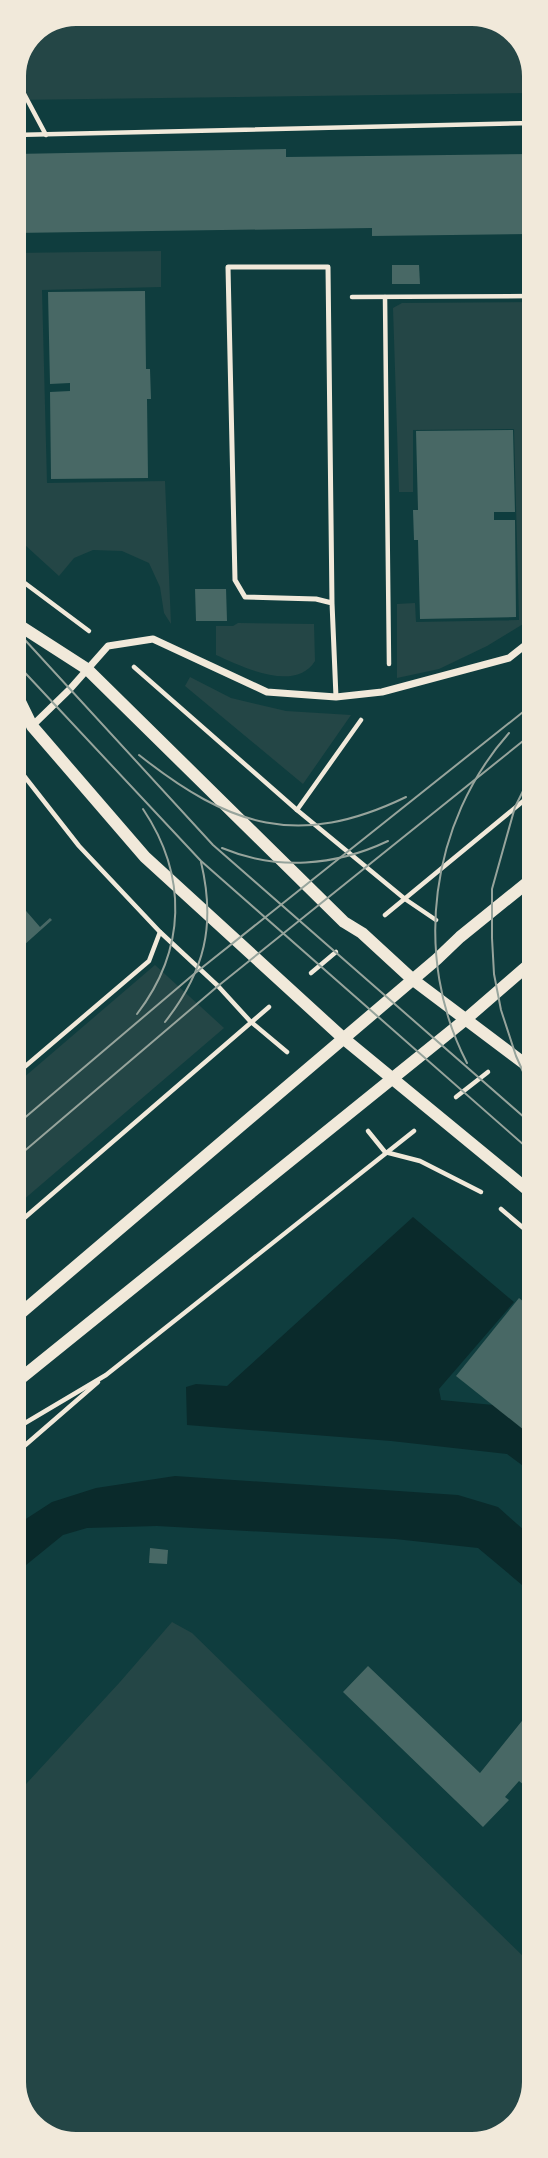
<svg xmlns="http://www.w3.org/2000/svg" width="548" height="2158" font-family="'Noto Serif',serif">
  <rect width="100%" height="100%" fill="#0f3d3e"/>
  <!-- green -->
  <g fill="#244646">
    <path d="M 76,14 L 480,14 L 516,32 L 533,64 L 533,93 L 14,100 L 14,75 L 32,32 Z"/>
    <path d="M 161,251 L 161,287 L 42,290 L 47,483 L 165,481 L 171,624 L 164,613 L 160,587 L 149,563 L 122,551 L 93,550 L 74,558 L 59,576 L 14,535 L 14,253 Z"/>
    <path d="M 533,302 L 533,618 L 487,646 L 439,669 L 397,678 L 397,604 L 415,603 L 416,622 L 519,620 L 514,429 L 413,430 L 413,492 L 399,492 L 393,308 L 402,303 Z"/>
    <path d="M 238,623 L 314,624 L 315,661 C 295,693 243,667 216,655 L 216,626 L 233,626 Z"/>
    <path d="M 190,677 L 231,698 L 286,711 L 351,715 L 303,784 L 185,686 Z"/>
    <path d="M 155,965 L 224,1028 L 15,1207 L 15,1085 Z"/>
    <path d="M 172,1622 L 192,1633 L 530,1963 L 534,1959 L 534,2083 L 519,2123 L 484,2143 L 68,2144 L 35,2128 L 15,2094 L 15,1796 L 120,1682 Z"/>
  </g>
  <!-- water -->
  <g fill="#0a2a2b">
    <path d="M 413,1217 L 514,1302 L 439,1389 L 441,1400 L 504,1406 L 534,1425 L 534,1474 L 507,1454 L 391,1441 L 187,1425 L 186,1387 L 196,1384 L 227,1386 Z"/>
    <path d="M 175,1476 L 458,1495 L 498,1507 L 534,1539 L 534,1595 L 478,1548 L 395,1539 L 157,1526 L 87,1528 L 63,1535 L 15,1574 L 15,1526 L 52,1502 L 96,1488 Z"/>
  </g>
  <!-- building -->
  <g fill="#486865">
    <path d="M 286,149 L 286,157 L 533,154 L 533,234 L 372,236 L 372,228 L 14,233 L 14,154 Z"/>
    <path d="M 392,265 L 419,265 L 420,284 L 392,284 Z"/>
    <path d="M 145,291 L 146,369 L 150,369 L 151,399 L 147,399 L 148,478 L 51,479 L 50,392 L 70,391 L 70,383 L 50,384 L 48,292 Z"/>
    <path d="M 513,430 L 515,512 L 494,512 L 494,520 L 515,520 L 516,617 L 420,619 L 418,540 L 414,540 L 413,510 L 418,510 L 416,431 Z"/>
    <path d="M 195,589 L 226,589 L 227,621 L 196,621 Z"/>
    <path d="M 14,897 L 40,927 L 50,918 L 52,920 L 14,954 Z"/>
    <path d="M 519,1298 L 534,1310 L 534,1438 L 456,1376 Z"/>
    <path d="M 150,1548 L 168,1550 L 167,1564 L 149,1563 Z"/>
    <path d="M 368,1666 L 480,1773 L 534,1706 L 534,1793 L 519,1781 L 505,1797 L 509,1800 L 483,1827 L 343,1692 Z"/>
  </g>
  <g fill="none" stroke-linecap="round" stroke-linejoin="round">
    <!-- path -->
    <g stroke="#f1e9da" stroke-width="4.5">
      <path d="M 14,75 L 46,135"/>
      <path d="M 14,135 L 533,123"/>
      <path d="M 352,297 L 533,296"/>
      <path d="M 385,297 L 389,664"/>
      <path d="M 14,575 L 89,631"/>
      <path d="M 134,667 L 297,810 L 405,899 L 436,920"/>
      <path d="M 14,763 L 79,846 L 160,932 L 218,986 L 250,1021 L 287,1052"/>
      <path d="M 297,810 L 361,720"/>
      <path d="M 385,915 L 533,793"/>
      <path d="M 311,973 L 336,952"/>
      <path d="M 15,1075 L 149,961 L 160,932"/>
      <path d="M 456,1097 L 488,1072"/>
      <path d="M 368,1131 L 385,1152 L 420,1161 L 481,1192"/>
      <path d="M 501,1209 L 534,1237"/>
      <path d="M 15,1226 L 269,1007"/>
      <path d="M 15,1429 L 106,1375 L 414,1131"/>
      <path d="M 15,1454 L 98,1382"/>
    </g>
    <!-- service -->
    <path stroke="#f1e9da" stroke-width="5" d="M 332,603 L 316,599 L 245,597 L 235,580 L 228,267 L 328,267 L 332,603 L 336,697"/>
    <!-- minor -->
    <path stroke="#f1e9da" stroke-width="7" d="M 32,726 L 70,689 L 108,646 L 153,639 L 267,692 L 336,697 L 382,692 L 509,658 L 533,639"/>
    <!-- tertiary -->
    <g stroke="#f1e9da" stroke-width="12">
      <path d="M 14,622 L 87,669 L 344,922 L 362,933 L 412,979 L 533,1070"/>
      <path d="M 14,689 L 32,726 L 145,857 L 343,1038 L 534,1195"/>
      <path d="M 15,1318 L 437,959 L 460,937 L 533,878"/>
      <path d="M 15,1383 L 466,1019 L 533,961"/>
    </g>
    <!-- tram -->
    <g stroke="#97a49c" stroke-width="2">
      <path d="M 14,628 L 213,845 L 533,1125"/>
      <path d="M 14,661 L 201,861 L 533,1153"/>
      <path d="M 139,755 C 230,827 298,849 406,797"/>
      <path d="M 533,771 L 515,807 L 492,889 L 492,938 L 494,974 L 501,1010 L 516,1056 L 533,1094"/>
      <path d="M 222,848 C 277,871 335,866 388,841"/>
      <path d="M 137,1014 C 186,950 188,876 143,809"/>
      <path d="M 165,1022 C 205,971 216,925 201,862"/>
      <path d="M 467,1063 C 412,957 430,822 509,733"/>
      <path d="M 15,1126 L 194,974 L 533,704"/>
      <path d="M 15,1159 L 218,986 L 533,733"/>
    </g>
  </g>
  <!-- crop -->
  <path d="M0 0H548V2158H0ZM76 26H472A50 50 0 0 1 522 76V2082A50 50 0 0 1 472 2132H76A50 50 0 0 1 26 2082V76A50 50 0 0 1 76 26Z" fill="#f1e9da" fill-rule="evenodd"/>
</svg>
